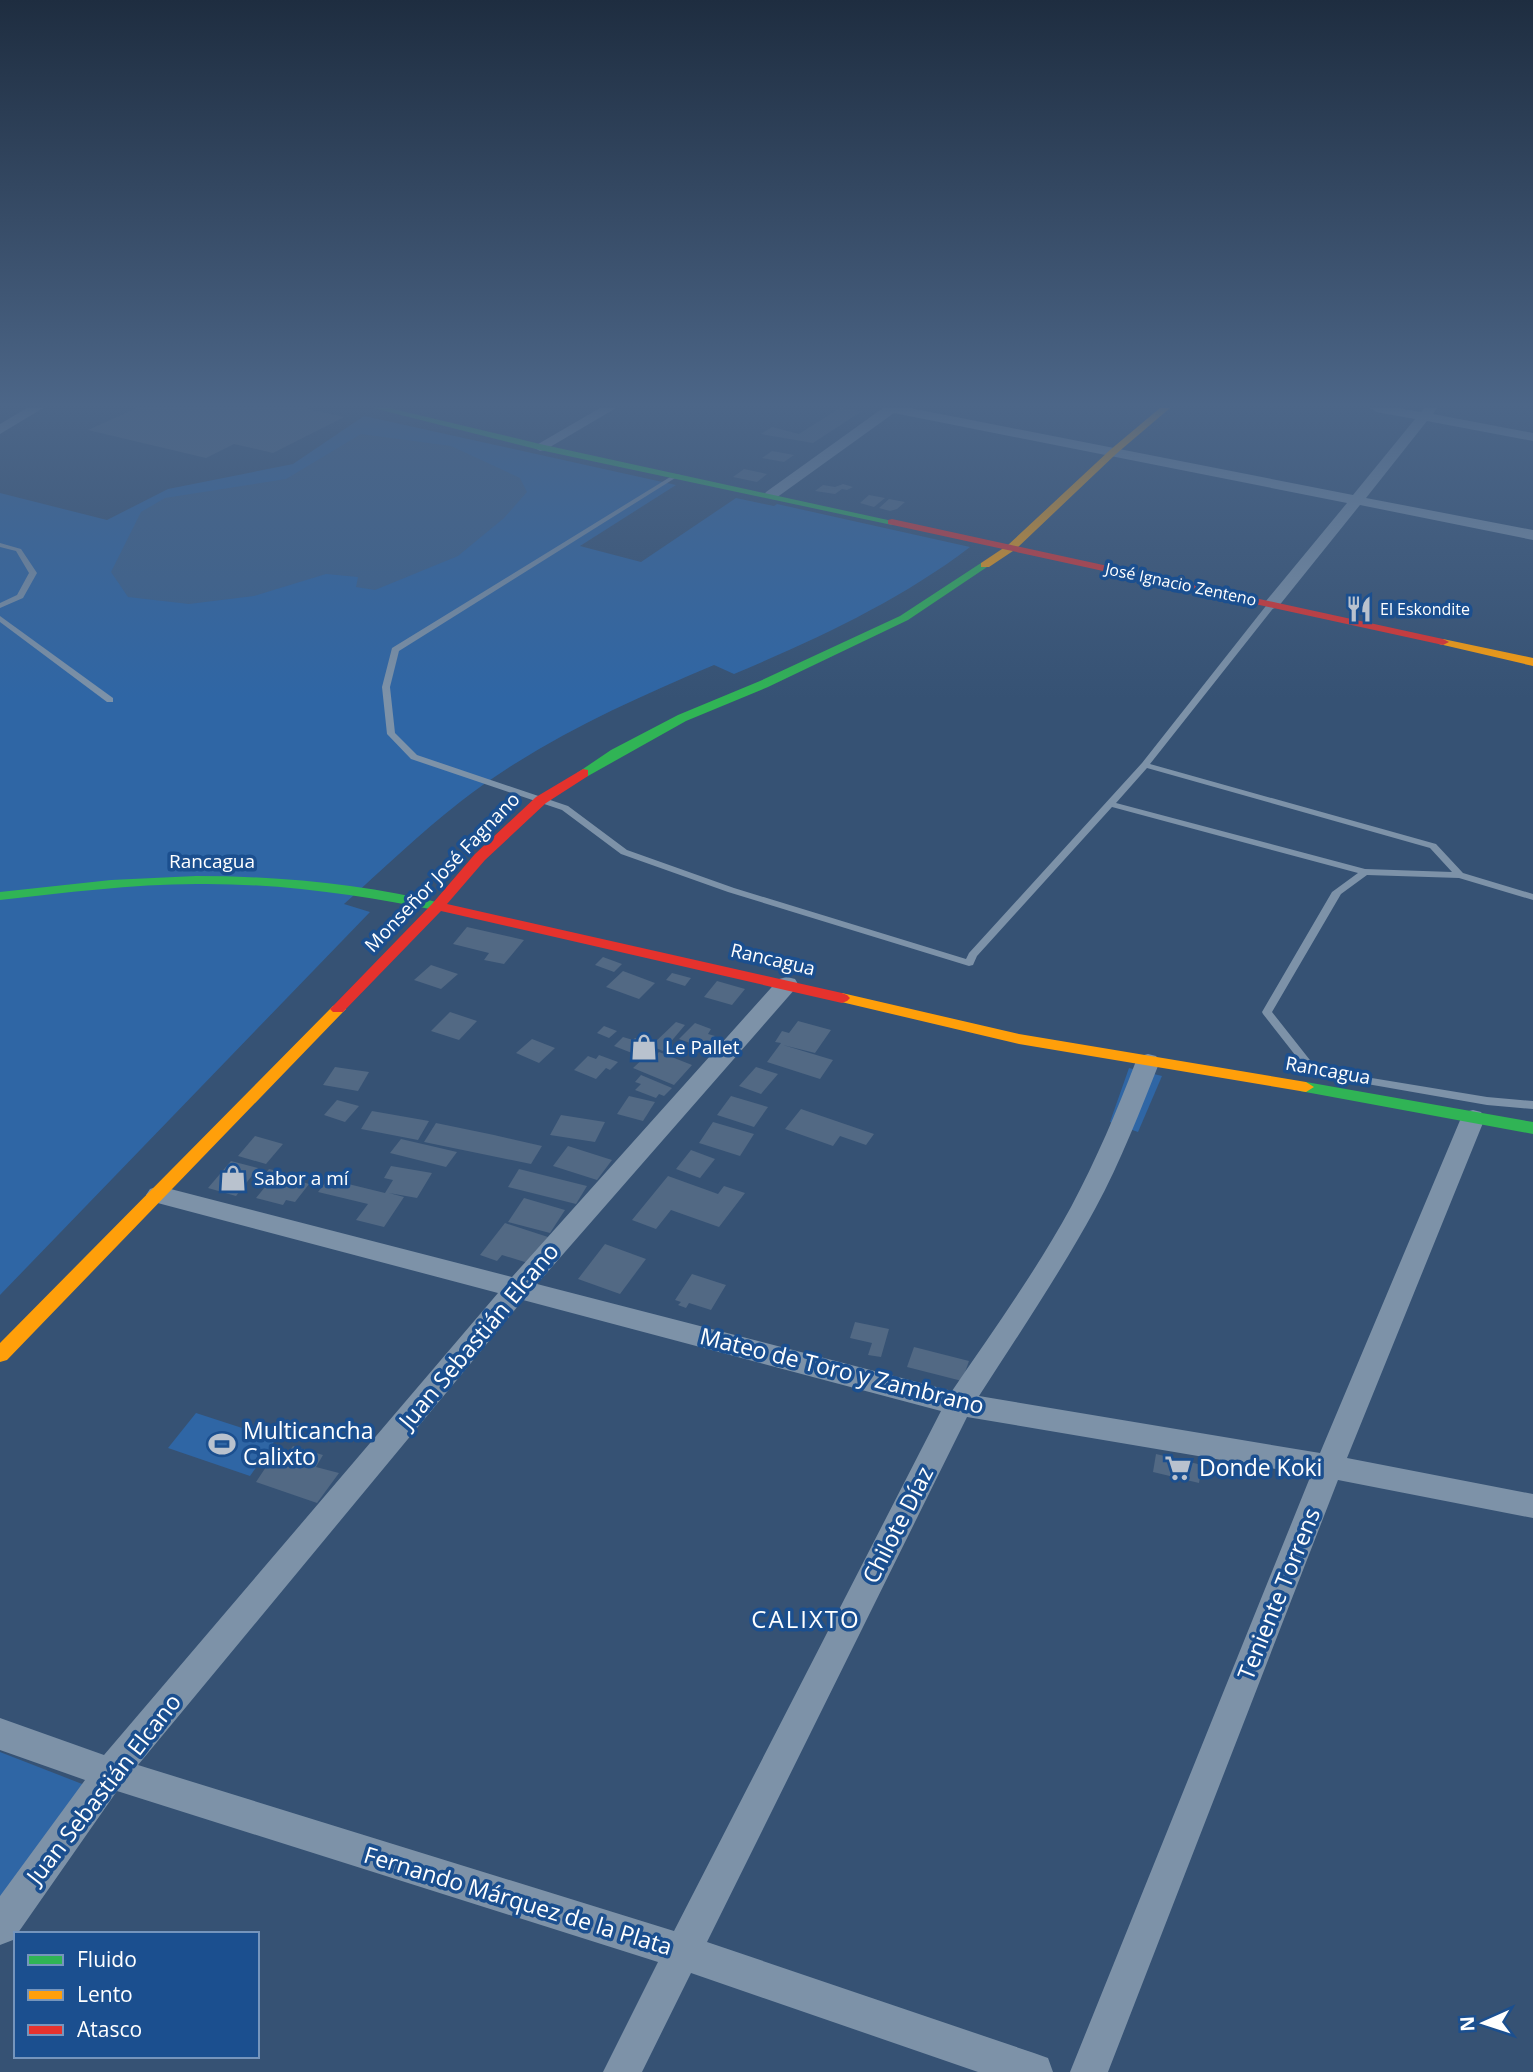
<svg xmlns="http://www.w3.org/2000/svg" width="1533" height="2072" font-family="'Open Sans',sans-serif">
  <rect width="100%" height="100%" fill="#365274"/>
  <!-- green -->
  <g fill="#2f66a5">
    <path d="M 364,416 L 676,485 L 580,546 L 641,562 L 736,498 L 774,506 L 777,504 L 970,547 C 901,600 815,640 734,674 L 714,665 C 626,702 536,743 460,802 C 420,833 382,870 344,904 L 370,912 L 0,1295 L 0,493 L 107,520 L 168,489 L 293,464 Z"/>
    <path d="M 1129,1068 L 1162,1076 L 1138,1132 L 1110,1122 Z"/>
    <path d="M 196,1413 L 276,1439 L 250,1476 L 168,1448 Z"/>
    <path d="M 0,1752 L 95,1789 L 0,1921 Z"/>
  </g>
  <!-- water -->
  <path fill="#3b618d" d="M 361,434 L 451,446 L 520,478 L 527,492 L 504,518 L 458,556 L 375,590 L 356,587 L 358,577 L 326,574 L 254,596 L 189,604 L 128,597 L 111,572 L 141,512 L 165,498 L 286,479 Z"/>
  <!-- building -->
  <g fill="#526984">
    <path d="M 137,408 L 304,408 L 344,417 L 273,453 L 234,444 L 206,458 L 88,430 Z"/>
    <path d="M 840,408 L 862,411 L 813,443 L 761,434 L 772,427 L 799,434 Z"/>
    <path d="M 772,451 L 794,455 L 784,462 L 762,458 Z"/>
    <path d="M 744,469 L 767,474 L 757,482 L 733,477 Z"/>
    <path d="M 843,484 L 853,487 L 847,490 L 842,489 L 835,494 L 815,491 L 823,485 L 835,487 Z"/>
    <path d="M 869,495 L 885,498 L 874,507 L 860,503 Z"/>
    <path d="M 889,499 L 905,502 L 897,509 L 890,511 L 879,508 Z"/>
    <path d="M 467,927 L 524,940 L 504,964 L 484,960 L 489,953 L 453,944 Z"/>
    <path d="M 603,957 L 622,964 L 614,972 L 595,965 Z"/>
    <path d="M 431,965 L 458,974 L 441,989 L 414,980 Z"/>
    <path d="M 623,971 L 655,983 L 639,999 L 606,987 Z"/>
    <path d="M 672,973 L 691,978 L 685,986 L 666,980 Z"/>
    <path d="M 717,981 L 745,989 L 732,1005 L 704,997 Z"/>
    <path d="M 450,1012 L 477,1021 L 459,1040 L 431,1031 Z"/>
    <path d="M 798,1021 L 831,1030 L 815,1053 L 783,1045 L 833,1060 L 820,1079 L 767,1062 L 781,1043 L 775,1042 L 782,1031 L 789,1033 Z"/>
    <path d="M 676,1022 L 685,1025 L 663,1051 L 651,1046 Z"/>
    <path d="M 695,1023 L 711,1029 L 708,1034 L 715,1036 L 704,1048 L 679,1039 Z"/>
    <path d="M 604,1026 L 617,1031 L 609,1038 L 597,1033 Z"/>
    <path d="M 623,1037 L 633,1040 L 635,1038 L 652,1044 L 647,1051 L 643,1049 L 637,1055 L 614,1046 Z"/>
    <path d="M 532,1039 L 555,1048 L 539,1063 L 516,1053 Z"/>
    <path d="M 659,1052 L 692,1065 L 674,1085 L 633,1068 L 647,1055 L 654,1057 Z"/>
    <path d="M 599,1055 L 618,1062 L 610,1070 L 606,1068 L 596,1079 L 574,1070 L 588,1056 L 596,1059 Z"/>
    <path d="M 335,1067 L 369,1072 L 358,1091 L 323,1085 Z"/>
    <path d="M 756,1067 L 778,1074 L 761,1094 L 739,1086 Z"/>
    <path d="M 641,1075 L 672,1088 L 664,1096 L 659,1094 L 656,1098 L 635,1090 L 641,1084 L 635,1082 Z"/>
    <path d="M 629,1096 L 655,1102 L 643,1121 L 617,1114 Z"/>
    <path d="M 731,1096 L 768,1107 L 754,1127 L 717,1115 Z"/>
    <path d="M 337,1100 L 359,1106 L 345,1122 L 324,1115 Z"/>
    <path d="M 801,1109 L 874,1134 L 866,1145 L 840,1136 L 833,1146 L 785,1129 Z"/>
    <path d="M 372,1111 L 429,1121 L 418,1140 L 361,1129 Z"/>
    <path d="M 561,1115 L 605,1122 L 595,1142 L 550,1135 Z"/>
    <path d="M 713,1122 L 754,1134 L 740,1156 L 699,1143 Z"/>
    <path d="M 436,1123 L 494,1135 L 542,1146 L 531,1164 L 424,1142 Z"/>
    <path d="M 255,1136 L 283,1144 L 266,1164 L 238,1156 Z"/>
    <path d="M 401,1139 L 457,1152 L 446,1167 L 390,1153 Z"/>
    <path d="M 568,1146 L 612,1160 L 597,1180 L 553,1166 Z"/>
    <path d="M 691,1150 L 715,1159 L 700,1178 L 676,1169 Z"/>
    <path d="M 231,1161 L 258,1168 L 236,1196 L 208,1188 Z"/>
    <path d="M 391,1166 L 432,1173 L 417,1198 L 389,1193 L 404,1197 L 384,1227 L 356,1220 L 368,1204 L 318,1192 L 328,1179 L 385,1193 L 393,1180 L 384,1178 Z"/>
    <path d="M 269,1169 L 302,1177 L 299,1181 L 309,1184 L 295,1202 L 286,1200 L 283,1205 L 256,1198 L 270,1181 L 261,1179 Z"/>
    <path d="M 519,1169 L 587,1186 L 576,1204 L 508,1187 Z"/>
    <path d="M 668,1176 L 718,1194 L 724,1186 L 745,1193 L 719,1227 L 671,1210 L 656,1229 L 632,1220 Z"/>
    <path d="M 524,1198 L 565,1210 L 550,1233 L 508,1222 Z"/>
    <path d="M 505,1223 L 548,1237 L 528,1263 L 502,1255 L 497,1261 L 480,1255 Z"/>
    <path d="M 605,1244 L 646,1259 L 620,1294 L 578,1279 Z"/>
    <path d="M 692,1274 L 726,1285 L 711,1310 L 689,1303 L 686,1308 L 678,1305 L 681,1302 L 675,1300 Z"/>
    <path d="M 855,1322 L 889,1329 L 881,1357 L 868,1355 L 872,1343 L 850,1338 Z"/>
    <path d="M 914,1347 L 969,1361 L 962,1381 L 907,1367 Z"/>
    <path d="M 293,1446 L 323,1455 L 316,1467 L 339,1473 L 317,1503 L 256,1482 L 270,1461 L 280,1463 Z"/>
    <path d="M 1156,1454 L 1202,1465 L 1199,1483 L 1153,1472 Z"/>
  </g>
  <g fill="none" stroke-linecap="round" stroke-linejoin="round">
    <!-- lane -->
    <g fill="#7d92a8" fill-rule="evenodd">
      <path d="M 675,474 L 680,475 L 399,651 L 390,687 L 395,733 L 417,755 L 568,806 L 627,850 L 734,888 L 966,959 L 969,953 L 1142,763 L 1269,602 L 1275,602 L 1275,606 L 1150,764 L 1436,844 L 1463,873 L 1533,894 L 1533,900 L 1459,878 L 1367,875 L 1341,894 L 1272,1012 L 1317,1069 L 1487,1097 L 1533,1101 L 1533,1109 L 1487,1105 L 1310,1074 L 1263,1014 L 1262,1012 L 1332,892 L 1358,873 L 1112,807 L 977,956 L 973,965 L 969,966 L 728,892 L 621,854 L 562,810 L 411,759 L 387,734 L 382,687 L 392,648 ZM 1147,768 L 1430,848 L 1452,872 L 1365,869 L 1116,803 Z"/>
      <path d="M 0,543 L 21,549 L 37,573 L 23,598 L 0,608 L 0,603 L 17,595 L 29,573 L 16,551 L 0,547 Z"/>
      <path d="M 0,616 L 113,698 L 113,702 L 107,702 L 0,622 Z"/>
    </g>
    <!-- street -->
    <g fill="#7d92a8" fill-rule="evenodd">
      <path d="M 27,408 L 43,408 L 0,434 L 0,424 Z"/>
      <path d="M 600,408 L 616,408 L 545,450 L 540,451 L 533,447 Z"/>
      <path d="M 883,408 L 910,408 L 1353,495 L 1415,419 L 1376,412 L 1370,408 L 1398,408 L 1421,412 L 1424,408 L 1437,408 L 1433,414 L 1533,433 L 1533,441 L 1427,421 L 1366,498 L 1533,530 L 1533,540 L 1360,505 L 1278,607 L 1272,609 L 1264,604 L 1266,601 L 1347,503 L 894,413 L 776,498 L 766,498 L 764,495 L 766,492 Z"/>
      <path d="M 787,977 L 795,979 L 798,984 L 795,989 L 537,1284 L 952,1391 C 993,1331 1036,1271 1071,1207 C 1096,1160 1117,1111 1136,1061 L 1140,1056 L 1148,1054 L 1156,1056 L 1160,1061 C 1140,1111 1121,1161 1095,1209 C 1060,1273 1019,1334 979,1396 L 1320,1453 L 1461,1118 L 1465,1112 L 1473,1110 L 1481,1112 L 1485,1118 L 1347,1458 L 1533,1494 L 1533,1518 L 1338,1480 L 1108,2072 L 1070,2072 L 1311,1475 L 967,1417 L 707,1942 L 1034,2053 L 1048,2058 L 1053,2072 L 978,2072 L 691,1973 L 642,2072 L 603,2072 L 658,1962 L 117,1791 L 13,1940 L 0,1945 L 0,1896 L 85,1780 L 0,1750 L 0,1718 L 104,1755 L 498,1293 L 150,1201 L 146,1195 L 150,1189 L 159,1186 L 512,1277 L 779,979 ZM 523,1300 L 941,1411 L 674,1931 L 138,1765 Z"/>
    </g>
    <!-- fast -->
    <g fill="#30b455" fill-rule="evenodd">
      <path d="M 373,408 L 389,408 L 540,444 L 897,522 L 892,525 L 540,450 Z"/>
      <path d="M 981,563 L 990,565 L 908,620 L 768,687 L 686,721 L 588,776 L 583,777 L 577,773 L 611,750 L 678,715 L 760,681 L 900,616 Z"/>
      <path d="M 196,876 C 279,876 364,884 445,904 L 447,907 L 440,911 C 360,895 279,883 197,884 C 131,884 65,893 0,900 L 0,892 L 111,880 Z"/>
      <path d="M 1306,1082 L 1533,1122 L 1533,1134 L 1300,1091 L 1298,1087 Z"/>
    </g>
    <!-- slow -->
    <g fill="#ff9f0a" fill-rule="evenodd">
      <path d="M 1160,408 L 1170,408 L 1116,454 L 1016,549 L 989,567 L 981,567 L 981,563 L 1008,545 L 1110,450 Z"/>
      <path d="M 1443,639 L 1533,658 L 1533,666 L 1439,644 L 1437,642 Z"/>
      <path d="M 842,993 L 1019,1034 L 1306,1082 L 1314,1087 L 1306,1092 L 1019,1044 L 837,1001 L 834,998 L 837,995 Z"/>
      <path d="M 338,1004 L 343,1006 L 346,1009 L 343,1012 L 7,1360 L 0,1362 L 0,1343 L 333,1006 Z"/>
    </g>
    <!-- jam -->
    <g fill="#e5322d" fill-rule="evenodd">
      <path d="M 892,519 L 1443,639 L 1449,642 L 1443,645 L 888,524 L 888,520 Z"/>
      <path d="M 583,769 L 588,770 L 588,776 L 546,803 L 485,860 L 447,904 L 842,993 L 847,995 L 850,998 L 847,1001 L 842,1003 L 441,911 L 343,1012 L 333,1012 L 330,1009 L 333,1006 L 432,904 L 475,854 L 536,797 Z"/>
    </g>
  </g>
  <!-- sky -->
  <linearGradient id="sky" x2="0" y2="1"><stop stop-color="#1e2d40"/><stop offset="0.58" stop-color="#4c6688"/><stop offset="1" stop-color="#4c6688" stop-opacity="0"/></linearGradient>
  <rect width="1533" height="698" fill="url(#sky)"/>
  <!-- icons -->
  <defs>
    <g id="restaurant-bare" transform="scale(2.1)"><path d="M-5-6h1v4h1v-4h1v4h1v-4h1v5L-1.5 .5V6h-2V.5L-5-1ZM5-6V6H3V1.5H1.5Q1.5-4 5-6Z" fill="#b9c2ce" stroke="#1b4f8f" stroke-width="2.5" paint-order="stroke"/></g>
    <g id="shop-bare" transform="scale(2.1)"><path d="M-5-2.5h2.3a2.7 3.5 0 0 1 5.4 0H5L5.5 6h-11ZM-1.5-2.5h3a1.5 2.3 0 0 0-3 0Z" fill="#b9c2ce" stroke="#1b4f8f" stroke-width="2.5" paint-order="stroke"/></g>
    <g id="stadium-bare" transform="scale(2.1)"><path d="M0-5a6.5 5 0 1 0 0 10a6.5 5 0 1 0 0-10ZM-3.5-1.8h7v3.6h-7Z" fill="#b9c2ce" stroke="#1b4f8f" stroke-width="2.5" paint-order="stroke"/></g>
    <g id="supermarket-bare" transform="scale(2.1)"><path d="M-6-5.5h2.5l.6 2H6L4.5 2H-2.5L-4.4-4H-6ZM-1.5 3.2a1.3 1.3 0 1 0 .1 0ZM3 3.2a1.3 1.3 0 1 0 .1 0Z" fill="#b9c2ce" stroke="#1b4f8f" stroke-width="2.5" paint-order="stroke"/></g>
  </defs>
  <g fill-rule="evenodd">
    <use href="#restaurant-bare" x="1359" y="609"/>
    <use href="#shop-bare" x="644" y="1047"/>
    <use href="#shop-bare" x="233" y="1178"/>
    <use href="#stadium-bare" x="222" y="1444"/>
    <use href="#supermarket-bare" x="1178" y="1468"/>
  </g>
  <g text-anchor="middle" stroke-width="7" stroke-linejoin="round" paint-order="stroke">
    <!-- far-street labels -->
    <g font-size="16" fill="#fff" stroke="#1b4f8f">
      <text transform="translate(1181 584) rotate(12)" y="6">José Ignacio Zenteno</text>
    </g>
    <!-- far-poi labels -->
    <g font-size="16" fill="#fff" stroke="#1b4f8f" text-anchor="start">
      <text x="1380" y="615">El Eskondite</text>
    </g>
    <!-- street labels -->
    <g font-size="19" fill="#fff" stroke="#1b4f8f">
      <text x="212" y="868">Rancagua</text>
      <text transform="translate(442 872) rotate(-46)" y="7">Monseñor José Fagnano</text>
      <text transform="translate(773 959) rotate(13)" y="7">Rancagua</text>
      <text transform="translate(1328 1070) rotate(10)" y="7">Rancagua</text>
    </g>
    <!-- poi labels -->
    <g font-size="19" fill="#fff" stroke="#1b4f8f" text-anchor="start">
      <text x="665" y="1054">Le Pallet</text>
      <text x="254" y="1185">Sabor a mí</text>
    </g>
    <!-- near-street labels -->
    <g font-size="23" fill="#fff" stroke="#1b4f8f">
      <text transform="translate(479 1336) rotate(-50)" y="8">Juan Sebastián Elcano</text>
      <text transform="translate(842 1371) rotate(14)" y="8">Mateo de Toro y Zambrano</text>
      <text transform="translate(898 1525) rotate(-63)" y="8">Chilote Díaz</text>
      <text transform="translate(1279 1594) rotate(-68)" y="8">Teniente Torrens</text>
      <text transform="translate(104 1789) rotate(-52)" y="8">Juan Sebastián Elcano</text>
      <text transform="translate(518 1901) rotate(17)" y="8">Fernando Márquez de la Plata</text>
    </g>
    <!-- near-poi labels -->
    <g font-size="23" fill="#fff" stroke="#1b4f8f" text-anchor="start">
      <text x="243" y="1439">Multicancha<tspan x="243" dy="26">Calixto</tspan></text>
      <text x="1199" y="1476">Donde Koki</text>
    </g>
    <!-- near-neighbourhood labels -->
    <g font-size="24" letter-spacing="2" fill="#fff" stroke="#1b4f8f">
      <text x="806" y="1628">CALIXTO</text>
    </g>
  </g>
  <!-- legend -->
  <rect x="14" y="1932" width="245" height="126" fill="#1b4f8f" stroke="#7695bc" stroke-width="2"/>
  <rect x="28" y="1955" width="35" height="10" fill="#30b455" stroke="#7695bc" stroke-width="2"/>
  <text x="77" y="1967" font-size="21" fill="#ffffff">Fluido</text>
  <rect x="28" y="1990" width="35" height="10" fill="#ff9f0a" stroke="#7695bc" stroke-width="2"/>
  <text x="77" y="2002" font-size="21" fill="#ffffff">Lento</text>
  <rect x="28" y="2025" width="35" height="10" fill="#e5322d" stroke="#7695bc" stroke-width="2"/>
  <text x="77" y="2037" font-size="21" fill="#ffffff">Atasco</text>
  <!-- north arrow -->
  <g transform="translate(1484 2023) rotate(267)" stroke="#1b4f8f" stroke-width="5" paint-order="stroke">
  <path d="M0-5L12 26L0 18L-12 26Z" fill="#ffffff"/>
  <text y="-10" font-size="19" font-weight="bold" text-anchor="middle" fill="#ffffff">N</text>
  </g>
</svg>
